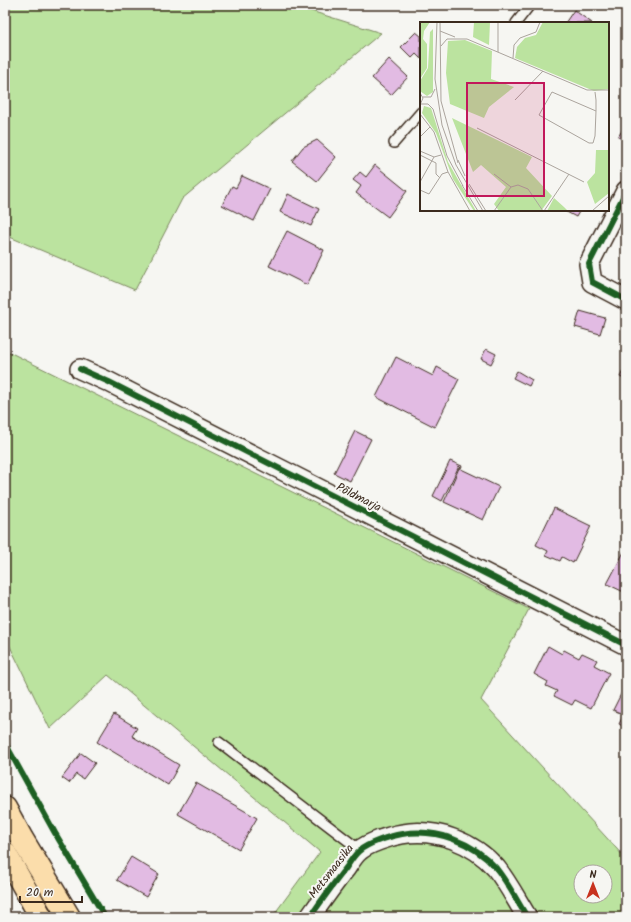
<svg xmlns="http://www.w3.org/2000/svg" width="631" height="922" font-family="Kalam,sans-serif">
  <rect width="100%" height="100%" fill="#f6f6f2"/>
  <filter id="ink" filterUnits="userSpaceOnUse"><feTurbulence type="fractalNoise" baseFrequency=".025" numOctaves="2"/><feDisplacementMap in="SourceGraphic" scale="8" xChannelSelector="R" yChannelSelector="G"/><feConvolveMatrix kernelMatrix="1 2 1 2 8 2 1 2 1" color-interpolation-filters="sRGB"/></filter>
  <g filter="url(#ink)">
    <!-- green -->
    <g fill="#bbe39f" stroke="#7b865e" fill-rule="evenodd">
      <path d="M 5,5 L 292,5 L 381,33 L 182,199 L 135,290 L 5,235 Z"/>
      <path d="M 5,350 L 529,609 L 481,700 L 626,859 L 626,917 L 272,917 L 320,852 L 108,675 L 50,729 L 5,636 ZM 581,872 L 605,872 L 605,896 L 581,896 Z"/>
    </g>
    <!-- building -->
    <g fill="#e2bbe3" stroke="#3b2a1e">
      <path d="M 574,10 L 592,23 L 565,23 Z"/>
      <path d="M 416,32 L 421,36 L 421,59 L 416,54 L 412,58 L 401,47 Z"/>
      <path d="M 389,59 L 408,77 L 391,95 L 372,78 Z"/>
      <path d="M 623,129 L 626,130 L 626,141 L 618,137 Z"/>
      <path d="M 317,140 L 336,157 L 317,181 L 292,161 L 303,147 Z"/>
      <path d="M 375,165 L 407,191 L 388,217 L 356,193 L 361,186 L 353,180 L 360,172 L 366,177 Z"/>
      <path d="M 242,176 L 270,189 L 254,221 L 222,205 L 232,186 L 236,188 Z"/>
      <path d="M 288,194 L 319,209 L 311,226 L 280,212 Z"/>
      <path d="M 563,210 L 580,210 L 576,217 Z"/>
      <path d="M 287,231 L 324,250 L 307,285 L 269,266 Z"/>
      <path d="M 580,311 L 605,318 L 600,334 L 575,327 Z"/>
      <path d="M 486,349 L 496,354 L 491,364 L 481,359 Z"/>
      <path d="M 396,357 L 433,376 L 437,367 L 459,379 L 435,427 L 376,397 Z"/>
      <path d="M 626,365 L 626,380 L 620,377 Z"/>
      <path d="M 517,371 L 532,380 L 529,386 L 513,378 Z"/>
      <path d="M 355,431 L 371,439 L 350,481 L 334,473 Z"/>
      <path d="M 450,461 L 462,466 L 461,468 L 459,466 L 442,501 L 433,496 Z"/>
      <path d="M 459,468 L 499,487 L 483,520 L 444,502 Z"/>
      <path d="M 554,508 L 591,526 L 573,563 L 562,557 L 560,561 L 546,555 L 548,551 L 536,545 Z"/>
      <path d="M 625,550 L 626,550 L 626,593 L 607,584 Z"/>
      <path d="M 548,646 L 562,654 L 564,650 L 579,658 L 582,653 L 597,660 L 594,665 L 609,673 L 591,708 L 575,700 L 572,705 L 554,696 L 557,691 L 546,686 L 548,682 L 534,674 Z"/>
      <path d="M 626,684 L 626,708 L 623,714 L 613,710 Z"/>
      <path d="M 626,710 L 626,728 L 619,724 Z"/>
      <path d="M 114,714 L 137,728 L 132,736 L 179,765 L 168,785 L 97,742 Z"/>
      <path d="M 81,753 L 95,763 L 83,779 L 76,774 L 69,783 L 62,778 Z"/>
      <path d="M 196,783 L 257,818 L 239,849 L 178,814 Z"/>
      <path d="M 131,857 L 159,874 L 146,897 L 117,880 Z"/>
    </g>
    <g fill="none" stroke-linecap="round" stroke-linejoin="round">
      <!-- lane casing -->
      <g stroke="#3b2a1e" stroke-width="12">
        <g id="lane">
          <path d="M 516,23 L 530,5"/>
          <path d="M 394,143 L 421,112"/>
          <path d="M 219,742 L 360,850"/>
        </g>
      </g>
      <!-- street casing -->
      <g stroke="#3b2a1e" stroke-width="22">
        <g id="street">
          <path d="M 626,191 L 589,264 L 592,282 L 626,300"/>
          <path d="M 80,369 L 109,382 L 626,645"/>
          <path d="M 310,917 C 322,900 333,884 346,868 C 350,862 354,855 359,851 C 368,843 390,836 402,834 C 436,828 473,842 496,868 C 508,883 517,901 527,917"/>
        </g>
      </g>
      <!-- highway casing -->
      <g stroke="#3b2a1e" stroke-width="25">
        <g id="highway">
          <path d="M 5,808 L 22,839 L 69,917"/>
          <path d="M 5,853 L 41,917"/>
        </g>
      </g>
      <!-- lane -->
      <use href="#lane" stroke="#f6f6f2" stroke-width="9"/>
      <!-- street -->
      <use href="#street" stroke="#f6f6f2" stroke-width="19"/>
      <!-- highway -->
      <use href="#highway" stroke="#fbddab" stroke-width="22"/>
      <!-- cycleway casing -->
      <g stroke="#f6f6f2" stroke-width="8">
        <g id="cycleway">
          <path d="M 626,191 L 589,264 L 592,282 L 626,300"/>
          <path d="M 80,369 L 109,382 L 626,645"/>
          <path d="M 5,743 L 55,833 L 105,917"/>
          <path d="M 310,917 C 322,900 333,884 346,868 C 350,862 354,855 359,851 C 368,843 390,836 402,834 C 436,828 473,842 496,868 C 508,883 517,901 527,917"/>
        </g>
      </g>
      <!-- cycleway -->
      <use href="#cycleway" stroke="#1b5e20" stroke-width="6"/>
    </g>
  </g>
  <g text-anchor="middle" stroke-width="4" stroke-linejoin="round" paint-order="stroke">
    <!-- street labels -->
    <g font-size="12" fill="#3b2a1e" stroke="#f6f6f2">
      <text transform="translate(359 497) rotate(27)" y="4">Põldmarja</text>
      <text transform="translate(331 871) rotate(-52)" y="4">Metsmaasika</text>
    </g>
  </g>
  <!-- overview -->
  <g transform="translate(420 22)">
    <rect width="189" height="189" fill="#f6f6f2"/>
    <path d="M 0,0 L 10,0 L 4,9 L 3,17 L 7,22 L 7,46 L 0,57 ZM 54,0 L 70,0 L 69,23 L 53,15 ZM 123,0 L 189,0 L 189,67 L 174,69 L 95,36 L 97,25 L 105,16 L 116,13 ZM 13,7 L 13,70 L 7,74 L 0,69 L 0,59 L 8,46 L 10,10 ZM 45,18 L 72,29 L 71,57 L 94,65 L 69,85 L 64,96 L 30,82 L 26,51 L 28,19 ZM 4,84 L 11,86 L 28,140 L 56,189 L 54,189 L 33,157 L 16,111 L 2,91 ZM 32,96 L 112,135 L 106,146 L 132,174 L 121,189 L 79,189 L 74,182 L 86,165 L 61,143 L 53,150 ZM 176,128 L 189,128 L 189,171 L 175,182 L 167,160 L 175,151 ZM 134,176 L 144,185 L 148,189 L 127,189 Z" fill="#bbe39f"/>
    <path fill="none" stroke="#aba49d" stroke-width="1" d="M 17,0 L 15,57 L 22,103 L 36,143 L 63,189M 20,0 L 21,79 L 38,141M 20,9 L 35,15M 21,24 L 27,17 L 47,17 L 167,68 L 189,68M 78,30 L 78,0M 93,36 L 94,23 L 100,16 L 116,10 L 120,0M 175,70 L 176,78 L 176,89 L 175,114 L 173,121 L 169,121 L 119,93 L 132,70 L 176,89M 0,71 L 3,76 L 0,83M 3,75 L 11,75 L 15,67M 95,78 L 123,49M 0,82 L 8,82 L 13,87 L 27,134 L 43,164M 0,92 L 14,110 L 28,150 L 50,189M 57,106 L 164,160M 0,115 L 10,105M 0,129 L 14,135 L 21,133M 0,133 L 16,141 L 16,152 L 20,156M 38,138 L 45,154M 74,152 L 91,165M 0,160 L 14,135M 49,162 L 66,189M 42,163 L 58,189M 0,168 L 9,172 L 22,152 L 28,150M 74,189 L 91,165 L 98,163 L 108,167 L 123,189M 124,189 L 149,152M 172,189 L 189,174"/>
    <path fill="#c2185b" fill-opacity="0.15" stroke="#c2185b" stroke-width="2" d="M 47,61 L 124,61 L 124,174 L 47,174 Z"/>
    <rect width="189" height="189" fill="none" stroke="#3b2a1e" stroke-width="2"/>
  </g>
  <!-- margin -->
  <rect width="631" height="922" fill="none" stroke="#f6f6f2" stroke-width="20"/>
  <rect x="10" y="10" width="611" height="902" fill="none" stroke="#3b2a1e" stroke-width="1.5" filter="url(#ink)"/>
  <!-- north arrow -->
  <g transform="translate(593 884)"><circle r="19" fill="#f6f6f2" stroke="#aba49d"/>
  <path d="M0-3L7 15L0 10L-7 15Z" fill="#c8321e"/>
  <text y="-6" font-size="11" font-weight="bold" text-anchor="middle" fill="#3b2a1e">N</text>
  </g>
  <!-- scale -->
  <path d="M20 896v6h62v-6" fill="none" stroke="#3b2a1e" stroke-width="2"/>
  <text x="26" y="896" font-size="12" fill="#3b2a1e" stroke="#f6f6f2" stroke-width="3" paint-order="stroke">20 m</text>
</svg>
